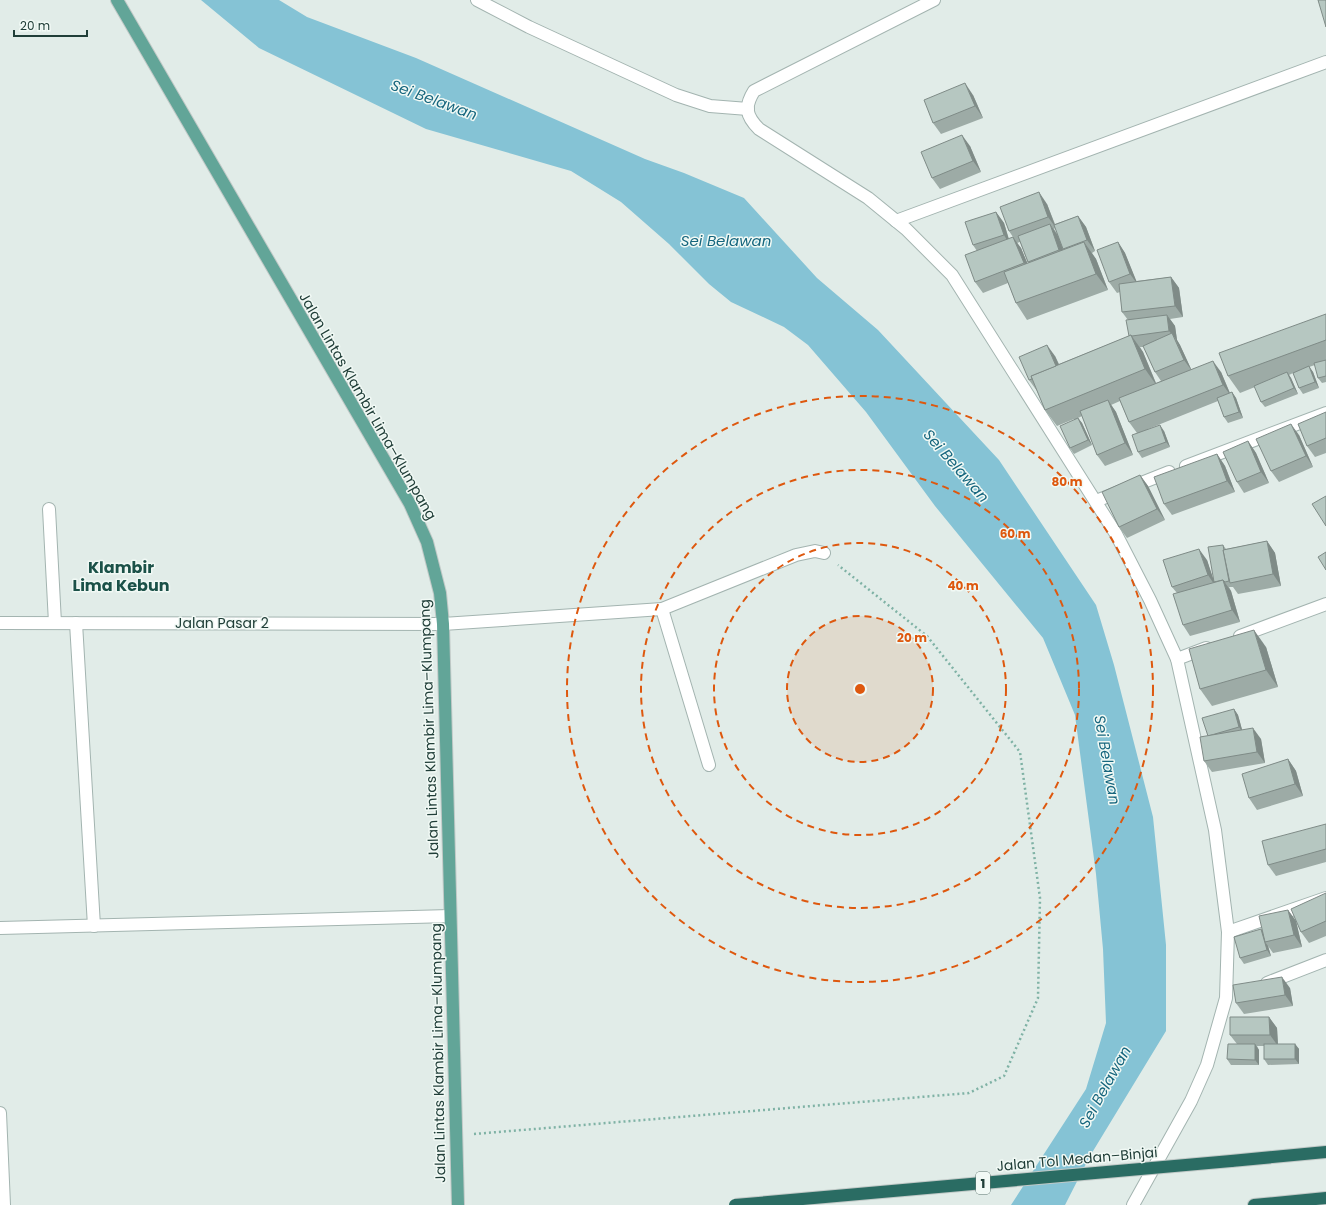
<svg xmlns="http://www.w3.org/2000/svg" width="1326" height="1205" font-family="Poppins,sans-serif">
  <rect width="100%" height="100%" fill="#e1ece8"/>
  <!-- water -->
  <path fill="#85c3d5" d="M 201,0 L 279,0 L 307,17 L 416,58 L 645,159 L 684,173 L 744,198 L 817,278 L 878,330 L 999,460 L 1096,605 L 1114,665 L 1153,817 L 1166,945 L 1166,1031 L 1090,1156 L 1065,1205 L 1011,1205 L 1086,1089 L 1106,1023 L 1103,949 L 1096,874 L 1075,715 L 1043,638 L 935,506 L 866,412 L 808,345 L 784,327 L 731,302 L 709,284 L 669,244 L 621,202 L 571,171 L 426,129 L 259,48 Z"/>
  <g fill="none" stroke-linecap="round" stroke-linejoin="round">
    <!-- service casing -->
    <g stroke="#a3b4b0" stroke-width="14">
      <g id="service">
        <path d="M 662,609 L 709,765"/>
        <path d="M 443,624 L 662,609 L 796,555 L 815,551 L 824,553"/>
      </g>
    </g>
    <!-- minor casing -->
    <g stroke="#a3b4b0" stroke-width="14">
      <g id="minor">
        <path d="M 477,0 L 529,27 L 676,95 L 710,106 L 748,109"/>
        <path d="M 896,221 L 1326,62"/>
        <path d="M 1186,466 L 1326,413"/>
        <path d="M 1096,501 L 1169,472"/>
        <path d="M 49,509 L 55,623"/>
        <path d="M 0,623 L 443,624"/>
        <path d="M 76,623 L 94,926"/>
        <path d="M 1240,636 L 1326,604"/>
        <path d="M 1177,659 L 1206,648"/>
        <path d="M 0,928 L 450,916"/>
        <path d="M 1228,932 L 1326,898"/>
        <path d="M 1267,983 L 1326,960"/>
        <path d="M 0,1113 L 4,1205"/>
      </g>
    </g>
    <!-- tertiary casing -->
    <g stroke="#a3b4b0" stroke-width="14">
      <path id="tertiary" d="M 934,0 L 754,91 C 744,107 746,116 759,129 L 868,198 L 906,229 L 952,275 L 1116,534 L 1150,600 L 1177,659 L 1215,830 L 1228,932 L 1226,998 L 1207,1065 L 1191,1101 L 1133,1205"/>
    </g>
    <!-- primary casing -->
    <g stroke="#c1c9c7" stroke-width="14">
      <path id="primary" d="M 117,0 L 410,504 L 427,542 L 440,593 L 443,624 L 458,1205"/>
    </g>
    <!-- motorway casing -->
    <g stroke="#c1c9c7" stroke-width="14">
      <g id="motorway">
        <path d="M 1231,1161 L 1326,1152"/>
        <path d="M 1254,1205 L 1326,1198"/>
      </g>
    </g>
    <!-- path -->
    <path stroke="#7fb2a5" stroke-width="2.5" stroke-dasharray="2 3" stroke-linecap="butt" d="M 474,1134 L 969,1093 L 1004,1076 L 1038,998 L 1040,898 L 1020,752 L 927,636 L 838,565"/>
    <!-- service -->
    <use href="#service" stroke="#fff" stroke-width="12"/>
    <!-- minor -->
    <use href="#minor" stroke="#fff" stroke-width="12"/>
    <!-- tertiary -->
    <use href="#tertiary" stroke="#fff" stroke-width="12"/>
    <!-- primary -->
    <use href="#primary" stroke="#62a598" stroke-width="12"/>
    <!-- motorway -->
    <use href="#motorway" stroke="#2a6c63" stroke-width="12"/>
    <!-- motorway-bridge casing -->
    <g stroke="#c1c9c7" stroke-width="14" stroke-linecap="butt">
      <path id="motorway-bridge" d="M 735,1205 L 1231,1161"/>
    </g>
    <!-- motorway-bridge -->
    <use href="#motorway-bridge" stroke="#2a6c63" stroke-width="12"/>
  </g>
  <!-- wall -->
  <g fill="#9daba6" fill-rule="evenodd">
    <path d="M 973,95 L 983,118 L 941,134 L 933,123 Z"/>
    <path d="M 970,146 L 981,172 L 940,189 L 932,178 Z"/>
    <path d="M 1047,204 L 1055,224 L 1078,216 L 1086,227 L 1095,251 L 1092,253 L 1096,259 L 1108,290 L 1027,320 L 1016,303 L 1008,283 L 983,293 L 975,282 L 977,251 L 973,245 L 996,212 L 1004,223 L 1009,239 L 1013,237 L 1009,231 ZM 1055,228 L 1058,235 L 1054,229 ZM 1020,242 L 1028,263 L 1027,263 L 1021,248 L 1017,243 Z"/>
    <path d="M 1118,242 L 1125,253 L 1136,281 L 1171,277 L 1179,288 L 1183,317 L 1170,319 L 1175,326 L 1177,340 L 1180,345 L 1191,369 L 1221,372 L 1230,393 L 1232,392 L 1236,398 L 1243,418 L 1228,423 L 1224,417 L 1218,401 L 1148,429 L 1164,431 L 1170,447 L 1142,458 L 1138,452 L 1137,433 L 1129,422 L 1120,401 L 1111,405 L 1116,412 L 1133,455 L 1105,466 L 1097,455 L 1082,416 L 1078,418 L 1082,423 L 1092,445 L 1074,454 L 1070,448 L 1074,419 L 1057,426 L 1045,410 L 1037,391 L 1029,380 L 1055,356 L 1059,364 L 1129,336 L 1128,320 L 1122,312 L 1120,292 L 1117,293 L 1109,282 ZM 1140,347 L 1144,347 L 1155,372 L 1161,381 L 1156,383 L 1143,352 Z"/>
    <path d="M 1326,314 L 1326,382 L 1322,383 L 1318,378 L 1315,365 L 1309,367 L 1313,372 L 1319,388 L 1303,394 L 1299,388 L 1293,373 L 1289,375 L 1291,378 L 1298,394 L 1265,407 L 1261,402 L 1255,387 L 1240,393 L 1228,376 Z"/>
    <path d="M 1326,412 L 1326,453 L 1315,457 L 1307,446 Z"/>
    <path d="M 1299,435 L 1313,467 L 1279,482 L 1271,471 Z"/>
    <path d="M 1248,441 L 1256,453 L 1269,483 L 1244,493 L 1237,482 Z"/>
    <path d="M 1217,454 L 1225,466 L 1235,492 L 1172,515 L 1164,504 Z"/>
    <path d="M 1140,475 L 1148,486 L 1165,520 L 1127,538 L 1119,527 Z"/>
    <path d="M 1267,541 L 1275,553 L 1281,586 L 1238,594 L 1233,587 L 1229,587 L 1231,591 L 1240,622 L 1190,636 L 1183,625 L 1177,593 L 1172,587 L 1207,560 L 1213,579 L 1223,545 L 1226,549 Z"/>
    <path d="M 1266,647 L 1278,687 L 1212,706 L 1200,689 Z"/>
    <path d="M 1234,709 L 1238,715 L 1242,730 L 1261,739 L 1265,763 L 1212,772 L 1204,761 L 1208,736 Z"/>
    <path d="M 1288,759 L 1296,771 L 1303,796 L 1257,810 L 1249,798 Z"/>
    <path d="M 1326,824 L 1326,862 L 1276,876 L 1268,865 Z"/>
    <path d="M 1326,893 L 1326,936 L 1309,943 L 1301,932 Z"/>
    <path d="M 1288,910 L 1296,921 L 1302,947 L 1273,953 L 1268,946 L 1271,956 L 1244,964 L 1240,958 L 1261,929 L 1263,932 Z"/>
    <path d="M 1290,988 L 1293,1006 L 1244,1014 L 1236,1003 Z"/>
    <path d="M 1269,1017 L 1277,1028 L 1278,1044 L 1295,1044 L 1299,1049 L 1299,1064 L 1268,1065 L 1264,1059 L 1264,1046 L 1257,1046 L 1259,1050 L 1259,1065 L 1231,1065 L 1227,1059 L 1237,1044 L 1230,1035 Z"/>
  </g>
  <!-- shaded-wall -->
  <g fill="#7f8b87">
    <path d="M 965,83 L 973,95 L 983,118 L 975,106 Z"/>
    <path d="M 962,135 L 970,146 L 981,172 L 973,161 Z"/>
    <path d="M 1039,192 L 1047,204 L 1056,228 L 1048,217 Z"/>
    <path d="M 996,212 L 1004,223 L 1011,247 L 1004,235 Z"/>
    <path d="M 1078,216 L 1086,227 L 1095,251 L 1087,240 Z"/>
    <path d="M 1050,224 L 1058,236 L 1067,261 L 1059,250 Z"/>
    <path d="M 1013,237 L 1021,248 L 1032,274 L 1024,263 Z"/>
    <path d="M 1084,242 L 1096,259 L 1108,290 L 1096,274 Z"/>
    <path d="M 1118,242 L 1125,253 L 1138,285 L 1130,274 Z"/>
    <path d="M 1171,277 L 1179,288 L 1183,317 L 1175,306 Z"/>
    <path d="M 1167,315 L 1175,326 L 1177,340 L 1180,345 L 1192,371 L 1184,360 L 1175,338 L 1169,331 Z"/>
    <path d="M 1131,335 L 1143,352 L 1157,386 L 1145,369 Z"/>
    <path d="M 1047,345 L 1055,356 L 1065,379 L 1057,368 Z"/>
    <path d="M 1213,361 L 1221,372 L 1231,396 L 1223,385 Z"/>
    <path d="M 1309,366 L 1313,372 L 1319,388 L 1315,382 Z"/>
    <path d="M 1287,372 L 1291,378 L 1298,394 L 1294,388 Z"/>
    <path d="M 1232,392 L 1236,398 L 1243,418 L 1239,412 Z"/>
    <path d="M 1108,400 L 1116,412 L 1133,455 L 1125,443 Z"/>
    <path d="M 1078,418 L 1082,423 L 1092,445 L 1088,440 Z"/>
    <path d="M 1291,424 L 1299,435 L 1313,467 L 1306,456 Z"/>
    <path d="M 1160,425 L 1164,431 L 1170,447 L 1166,442 Z"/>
    <path d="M 1248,441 L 1256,453 L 1269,483 L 1261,472 Z"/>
    <path d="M 1217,454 L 1225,466 L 1235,492 L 1227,481 Z"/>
    <path d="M 1140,475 L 1148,486 L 1165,520 L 1157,509 Z"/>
    <path d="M 1267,541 L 1275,553 L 1281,586 L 1273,574 Z"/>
    <path d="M 1199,549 L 1207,560 L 1216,587 L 1208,575 Z"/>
    <path d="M 1223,580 L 1231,591 L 1240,622 L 1232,610 Z"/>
    <path d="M 1254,630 L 1266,647 L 1278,687 L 1266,670 Z"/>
    <path d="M 1234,709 L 1238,715 L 1243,733 L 1239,727 Z"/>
    <path d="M 1253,728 L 1261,739 L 1265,763 L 1257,752 Z"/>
    <path d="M 1288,759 L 1296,771 L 1303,796 L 1295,784 Z"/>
    <path d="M 1288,910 L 1296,921 L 1302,947 L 1294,935 Z"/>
    <path d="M 1261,929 L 1265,934 L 1265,942 L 1268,946 L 1271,956 L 1267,950 Z"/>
    <path d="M 1282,977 L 1290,988 L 1293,1006 L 1285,995 Z"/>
    <path d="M 1269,1017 L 1277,1028 L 1278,1046 L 1270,1035 Z"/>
    <path d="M 1255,1044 L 1259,1050 L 1259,1065 L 1255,1060 Z"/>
    <path d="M 1295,1044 L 1299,1049 L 1299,1064 L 1295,1059 Z"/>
  </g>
  <!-- building -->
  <g fill="#b6c7c1" stroke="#7f8b87">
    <path d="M 1318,0 L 1326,0 L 1326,27 Z"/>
    <path d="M 965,83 L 975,106 L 933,123 L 924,100 Z"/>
    <path d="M 962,135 L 973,161 L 932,178 L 921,152 Z"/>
    <path d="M 1039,192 L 1048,217 L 1009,231 L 1000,207 Z"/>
    <path d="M 996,212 L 1004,235 L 973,245 L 965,222 Z"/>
    <path d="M 1078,216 L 1087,240 L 1063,249 L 1054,225 Z"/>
    <path d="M 1050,224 L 1059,250 L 1028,262 L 1018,236 Z"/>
    <path d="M 1013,237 L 1024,263 L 975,282 L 965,255 Z"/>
    <path d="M 1084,242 L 1096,274 L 1016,303 L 1004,272 Z"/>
    <path d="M 1118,242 L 1130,274 L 1109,282 L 1097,250 Z"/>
    <path d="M 1171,277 L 1175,306 L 1122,312 L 1119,284 Z"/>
    <path d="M 1326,314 L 1326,340 L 1228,376 L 1219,353 Z"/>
    <path d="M 1167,315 L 1169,331 L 1132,336 L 1131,335 L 1129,336 L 1126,320 Z"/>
    <path d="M 1172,333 L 1184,360 L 1155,372 L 1143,346 Z"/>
    <path d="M 1131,335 L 1145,369 L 1045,410 L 1031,376 Z"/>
    <path d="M 1047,345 L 1056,366 L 1031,376 L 1032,379 L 1029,380 L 1019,357 Z"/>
    <path d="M 1326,360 L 1326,376 L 1318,378 L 1314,363 Z"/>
    <path d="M 1213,361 L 1223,385 L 1129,422 L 1119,398 Z"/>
    <path d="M 1309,366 L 1315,382 L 1299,388 L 1293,373 Z"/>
    <path d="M 1287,372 L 1294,388 L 1261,402 L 1254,386 Z"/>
    <path d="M 1232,392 L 1239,412 L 1224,417 L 1217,398 Z"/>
    <path d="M 1108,400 L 1125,443 L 1097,455 L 1080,411 Z"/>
    <path d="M 1326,412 L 1326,438 L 1307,446 L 1298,424 Z"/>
    <path d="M 1078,418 L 1088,440 L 1070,448 L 1060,426 Z"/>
    <path d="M 1291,424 L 1306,456 L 1271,471 L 1256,439 Z"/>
    <path d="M 1160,425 L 1166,442 L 1138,452 L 1132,435 Z"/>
    <path d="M 1248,441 L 1261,472 L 1237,482 L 1223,452 Z"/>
    <path d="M 1217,454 L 1227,481 L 1164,504 L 1154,477 Z"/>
    <path d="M 1140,475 L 1157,509 L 1119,527 L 1102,492 Z"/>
    <path d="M 1326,496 L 1326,526 L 1312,504 Z"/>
    <path d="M 1267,541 L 1273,574 L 1230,583 L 1223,550 Z"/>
    <path d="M 1223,545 L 1224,550 L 1223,550 L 1229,581 L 1225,582 L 1223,580 L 1214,582 L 1208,547 Z"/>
    <path d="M 1199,549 L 1208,575 L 1172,587 L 1163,560 Z"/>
    <path d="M 1326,552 L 1326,570 L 1318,557 Z"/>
    <path d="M 1223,580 L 1232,610 L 1183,625 L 1173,594 Z"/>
    <path d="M 1254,630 L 1266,670 L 1200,689 L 1189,649 Z"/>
    <path d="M 1234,709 L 1239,727 L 1208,736 L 1202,718 Z"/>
    <path d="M 1253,728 L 1257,752 L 1204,761 L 1200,737 Z"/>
    <path d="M 1288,759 L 1295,784 L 1249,798 L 1242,774 Z"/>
    <path d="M 1326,824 L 1326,849 L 1268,865 L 1262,841 Z"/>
    <path d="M 1326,893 L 1326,921 L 1301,932 L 1291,909 Z"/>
    <path d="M 1288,910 L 1294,935 L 1265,942 L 1259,916 Z"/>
    <path d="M 1261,929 L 1267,950 L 1240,958 L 1234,937 Z"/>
    <path d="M 1282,977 L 1285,995 L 1236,1003 L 1233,985 Z"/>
    <path d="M 1230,1017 L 1269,1017 L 1270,1035 L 1230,1035 Z"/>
    <path d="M 1228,1044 L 1255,1044 L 1255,1060 L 1227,1059 Z"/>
    <rect x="1264" y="1044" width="31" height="15"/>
  </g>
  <!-- distance rings -->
  <circle cx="860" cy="689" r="73" fill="#de580e" fill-opacity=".12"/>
  <g fill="none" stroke="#de580e" stroke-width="2" stroke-dasharray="7 5">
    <circle cx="860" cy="689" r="73"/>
    <circle cx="860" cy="689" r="146"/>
    <circle cx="860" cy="689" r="219"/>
    <circle cx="860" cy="689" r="293"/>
  </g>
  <g text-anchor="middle" stroke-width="3" stroke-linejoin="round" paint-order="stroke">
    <!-- shield labels -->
    <rect fill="#f1f9f5" stroke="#5f7671" stroke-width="1" x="976" y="1172" width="14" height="22" rx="3"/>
    <g font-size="13" font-weight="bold" fill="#203e38">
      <text x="983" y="1188">1</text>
    </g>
    <!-- street labels -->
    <g font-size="14" fill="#203e38" stroke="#f1f9f5">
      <text transform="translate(368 406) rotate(60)" y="5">Jalan Lintas Klambir Lima–Klumpang</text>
      <text x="222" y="628">Jalan Pasar 2</text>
      <text transform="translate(429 729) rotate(-92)" y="5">Jalan Lintas Klambir Lima–Klumpang</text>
      <text transform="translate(438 1053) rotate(-91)" y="5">Jalan Lintas Klambir Lima–Klumpang</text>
      <text transform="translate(1077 1159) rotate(-5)" y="5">Jalan Tol Medan–Binjai</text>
    </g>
    <!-- water labels -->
    <g font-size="15" font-style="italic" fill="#16667e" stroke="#f1f9f5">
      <text transform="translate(434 100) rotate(20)" y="5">Sei Belawan</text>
      <text x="726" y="246">Sei Belawan</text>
      <text transform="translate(956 466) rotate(49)" y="5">Sei Belawan</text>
      <text transform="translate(1107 760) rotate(80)" y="5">Sei Belawan</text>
      <text transform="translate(1105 1087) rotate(-61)" y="5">Sei Belawan</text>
    </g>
    <!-- quarter labels -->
    <g font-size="16" font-weight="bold" fill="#1b5148" stroke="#f1f9f5">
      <text x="121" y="573">Klambir<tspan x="121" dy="18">Lima Kebun</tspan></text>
    </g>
  </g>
  <circle cx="860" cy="689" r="6" fill="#de580e" stroke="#f1f9f5" stroke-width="2"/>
  <g font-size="12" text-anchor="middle" font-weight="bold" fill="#de580e" stroke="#f1f9f5" stroke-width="3" stroke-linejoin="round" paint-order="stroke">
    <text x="1067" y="486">80 m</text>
    <text x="1015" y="538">60 m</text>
    <text x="963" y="590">40 m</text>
    <text x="912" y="642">20 m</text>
  </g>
  <!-- scale -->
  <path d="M14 30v6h73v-6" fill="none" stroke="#203e38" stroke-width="2"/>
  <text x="20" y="30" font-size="12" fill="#203e38" stroke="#f1f9f5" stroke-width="3" paint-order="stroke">20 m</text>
</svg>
